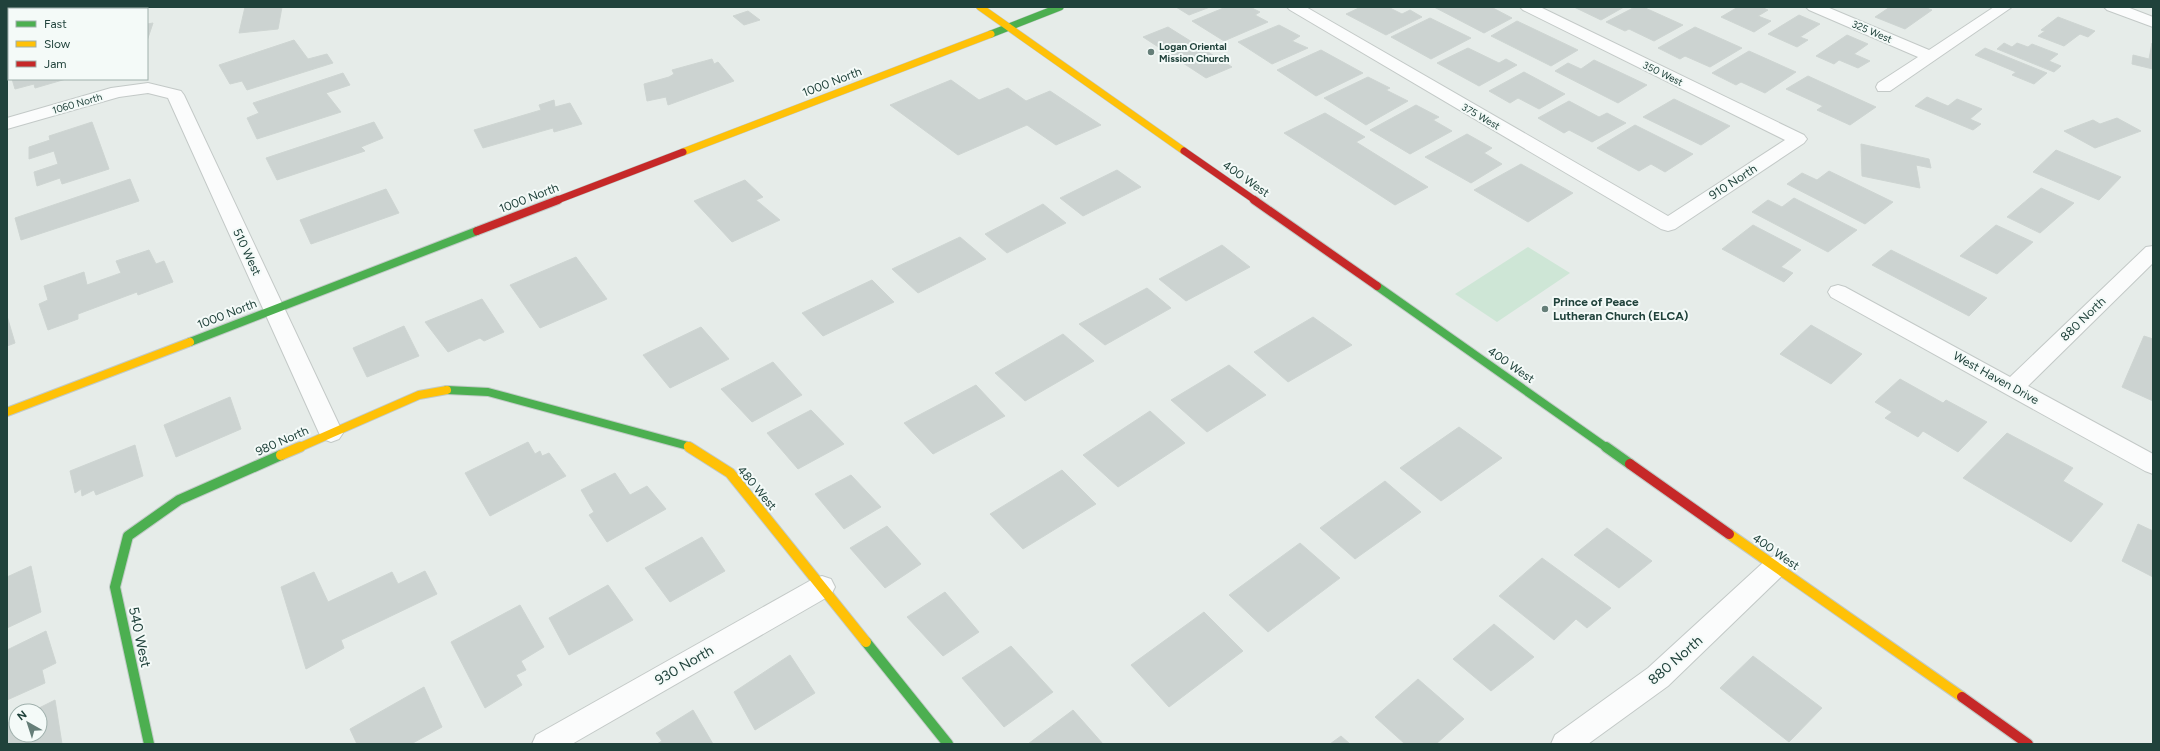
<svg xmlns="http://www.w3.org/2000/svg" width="2160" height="751" font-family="Figtree,sans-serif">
  <rect width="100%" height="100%" fill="#e6ece9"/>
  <!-- green -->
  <path fill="#cee6d6" d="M 1528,247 L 1570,273 L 1497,322 L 1455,294 Z"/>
  <!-- building -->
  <g fill="#ccd3d1" stroke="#ced5d2">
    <path d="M 245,7 L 282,7 L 278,29 L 239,33 Z"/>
    <path d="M 1176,7 L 1210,7 L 1189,15 Z"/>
    <path d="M 1226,7 L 1250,7 L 1260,12 L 1255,15 L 1268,22 L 1224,41 L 1192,21 Z"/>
    <path d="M 1361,7 L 1388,7 L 1402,14 L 1410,10 L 1422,17 L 1386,35 L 1346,14 Z"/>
    <path d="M 1434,7 L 1491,7 L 1512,18 L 1484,33 Z"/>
    <path d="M 1574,7 L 1624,7 L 1601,20 Z"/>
    <path d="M 1635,7 L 1643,7 L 1683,25 L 1654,41 L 1629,29 L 1625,31 L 1606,22 Z"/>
    <path d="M 1738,7 L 1761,7 L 1768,10 L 1758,16 L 1771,21 L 1754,32 L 1721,17 Z"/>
    <path d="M 1890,7 L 1924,7 L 1932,10 L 1905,29 L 1875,17 Z"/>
    <path d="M 748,11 L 760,20 L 744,25 L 733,16 Z"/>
    <path d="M 1799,15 L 1820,24 L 1800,37 L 1808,40 L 1797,47 L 1768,34 Z"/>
    <path d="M 2058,17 L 2095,31 L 2088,37 L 2080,34 L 2064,46 L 2038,36 L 2045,31 L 2041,30 Z"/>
    <path d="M 1430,18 L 1471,38 L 1431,59 L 1391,37 Z"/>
    <path d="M 1517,21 L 1578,50 L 1551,66 L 1491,36 Z"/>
    <path d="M 153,23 L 147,41 L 147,24 Z"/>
    <path d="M 1279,25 L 1300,36 L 1292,41 L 1308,48 L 1272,64 L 1238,42 Z"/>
    <path d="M 1168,27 L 1232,67 L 1206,78 L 1143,37 Z"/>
    <path d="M 1695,27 L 1742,48 L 1710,67 L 1685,56 L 1680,59 L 1658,48 Z"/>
    <path d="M 1847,35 L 1868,44 L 1854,54 L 1870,61 L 1858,68 L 1839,60 L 1834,64 L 1816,56 Z"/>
    <path d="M 294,40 L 308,59 L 327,54 L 333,63 L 247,90 L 242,81 L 230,84 L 219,65 Z"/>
    <path d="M 2004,43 L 2012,47 L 2017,43 L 2028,47 L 2032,44 L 2058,54 L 2049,61 L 2061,66 L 2054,72 L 1997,49 Z"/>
    <path d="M 2152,43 L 2153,69 L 2132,64 L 2133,55 L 2149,59 Z"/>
    <path d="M 1468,48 L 1499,63 L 1506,59 L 1517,65 L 1479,86 L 1437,63 Z"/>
    <path d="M 1985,48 L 2047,73 L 2034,84 L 2012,75 L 2016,72 L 1975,55 Z"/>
    <path d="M 1321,50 L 1363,73 L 1316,96 L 1277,70 Z"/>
    <path d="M 1749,51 L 1796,72 L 1765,93 L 1741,82 L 1736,85 L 1712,73 Z"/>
    <path d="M 712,59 L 714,64 L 718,62 L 734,81 L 668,105 L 666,97 L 647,101 L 644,84 L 669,77 L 674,74 L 672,70 Z"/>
    <path d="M 1594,60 L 1647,85 L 1618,103 L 1555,71 L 1568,63 L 1581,69 Z"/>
    <path d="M 1524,72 L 1565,94 L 1539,109 L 1518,98 L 1510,103 L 1489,91 Z"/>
    <path d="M 343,73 L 350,85 L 326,93 L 341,112 L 257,139 L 247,118 L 259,113 L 253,103 Z"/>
    <path d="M 1808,76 L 1876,107 L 1850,125 L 1817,110 L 1823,106 L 1786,89 Z"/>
    <path d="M 1368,77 L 1390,88 L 1386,90 L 1408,101 L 1366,125 L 1324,98 Z"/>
    <path d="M 12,79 L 66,79 L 35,88 L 34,84 L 15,89 Z"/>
    <path d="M 951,80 L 979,100 L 1008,88 L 1026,101 L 1050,91 L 1101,125 L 1056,145 L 1027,125 L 958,155 L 890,105 Z"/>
    <path d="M 1927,97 L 1948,106 L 1957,99 L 1982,109 L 1970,119 L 1981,124 L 1973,130 L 1915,106 Z"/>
    <path d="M 1674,99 L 1730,126 L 1701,145 L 1643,117 Z"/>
    <path d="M 554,100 L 555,107 L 570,103 L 582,124 L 554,132 L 553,128 L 483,148 L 474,130 L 541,110 L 539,105 Z"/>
    <path d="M 1569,101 L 1599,117 L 1607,113 L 1626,123 L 1592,142 L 1569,130 L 1564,133 L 1538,118 Z"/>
    <path d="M 1416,105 L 1439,117 L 1433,120 L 1452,131 L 1410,154 L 1370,130 Z"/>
    <path d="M 1325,113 L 1365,137 L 1356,142 L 1428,187 L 1395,205 L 1284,133 Z"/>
    <path d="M 2117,118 L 2141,131 L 2095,148 L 2064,131 L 2093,120 L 2100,124 Z"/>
    <path d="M 92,122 L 109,169 L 62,184 L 60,178 L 37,186 L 34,172 L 58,164 L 54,151 L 29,159 L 29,147 L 50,140 L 49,136 Z"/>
    <path d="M 374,122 L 383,138 L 361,147 L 365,151 L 277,180 L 266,158 Z"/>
    <path d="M 1635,125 L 1693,154 L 1665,172 L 1651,164 L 1639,171 L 1597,148 Z"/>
    <path d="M 1467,134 L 1492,148 L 1484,153 L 1502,164 L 1471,183 L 1425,157 Z"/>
    <path d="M 1861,144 L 1929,159 L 1931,168 L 1916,165 L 1920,188 L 1862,176 Z"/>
    <path d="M 2056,150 L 2121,177 L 2099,200 L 2033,172 Z"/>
    <path d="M 1521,164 L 1573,193 L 1528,222 L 1474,190 Z"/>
    <path d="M 1117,170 L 1141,187 L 1083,216 L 1060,198 Z"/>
    <path d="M 1829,171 L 1893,202 L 1865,224 L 1787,184 L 1802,173 L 1817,180 Z"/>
    <path d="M 130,179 L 139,201 L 21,240 L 15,218 Z"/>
    <path d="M 745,180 L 763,197 L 756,200 L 780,220 L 732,242 L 694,201 Z"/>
    <path d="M 2041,188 L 2074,203 L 2040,233 L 2007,217 Z"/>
    <path d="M 386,189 L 399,213 L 311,244 L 300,220 Z"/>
    <path d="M 1794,198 L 1857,230 L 1828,252 L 1752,212 L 1768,200 L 1782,207 Z"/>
    <path d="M 1043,204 L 1066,223 L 1007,253 L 985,234 Z"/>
    <path d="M 1753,225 L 1801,250 L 1781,267 L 1793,273 L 1784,282 L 1722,249 Z"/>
    <path d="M 1996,225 L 2033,242 L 1997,274 L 1960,256 Z"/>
    <path d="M 960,237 L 986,259 L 918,293 L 892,269 Z"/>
    <path d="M 1222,245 L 1250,267 L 1186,301 L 1159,279 Z"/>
    <path d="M 149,250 L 156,264 L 164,261 L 173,282 L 138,295 L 137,292 L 78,314 L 78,319 L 48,330 L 39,304 L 48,300 L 44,286 L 84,272 L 87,285 L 121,273 L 116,261 Z"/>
    <path d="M 1891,250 L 1987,298 L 1969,316 L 1872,265 Z"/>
    <path d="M 576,257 L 607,299 L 540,328 L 510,285 Z"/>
    <path d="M 872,280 L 894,302 L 823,336 L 802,313 Z"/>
    <path d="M 1147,288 L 1171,308 L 1105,345 L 1079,324 Z"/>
    <path d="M 482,299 L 504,332 L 484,341 L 480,338 L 448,352 L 425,322 Z"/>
    <path d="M 7,316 L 15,343 L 7,346 Z"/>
    <path d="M 1313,317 L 1352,345 L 1288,382 L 1254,352 Z"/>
    <path d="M 1811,325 L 1862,354 L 1831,384 L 1780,354 Z"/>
    <path d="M 404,326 L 419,356 L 367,377 L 353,348 Z"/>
    <path d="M 701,327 L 729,359 L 670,388 L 643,355 Z"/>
    <path d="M 1063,334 L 1094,361 L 1025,401 L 995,373 Z"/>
    <path d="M 2144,336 L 2153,339 L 2153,401 L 2122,387 Z"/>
    <path d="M 773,362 L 802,395 L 752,422 L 721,389 Z"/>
    <path d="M 1229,365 L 1266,395 L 1207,432 L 1171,400 Z"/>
    <path d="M 1900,379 L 1943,403 L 1946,400 L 1987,422 L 1958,452 L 1923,431 L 1918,437 L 1885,418 L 1892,412 L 1875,402 Z"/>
    <path d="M 976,385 L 1005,416 L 933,454 L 904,423 Z"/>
    <path d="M 230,397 L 241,429 L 176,457 L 164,425 Z"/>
    <path d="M 811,410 L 844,444 L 798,469 L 767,433 Z"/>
    <path d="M 1150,411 L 1185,443 L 1118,487 L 1083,455 Z"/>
    <path d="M 1459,427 L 1502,458 L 1441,501 L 1400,468 Z"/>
    <path d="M 2007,433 L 2073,468 L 2063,481 L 2103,504 L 2071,542 L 1963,478 Z"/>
    <path d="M 528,442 L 535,454 L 540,451 L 542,456 L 549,453 L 566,476 L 490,516 L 465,473 Z"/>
    <path d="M 135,445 L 143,476 L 96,495 L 94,490 L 82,496 L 81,489 L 75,493 L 70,471 Z"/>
    <path d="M 1062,470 L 1096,504 L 1023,549 L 990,514 Z"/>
    <path d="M 615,473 L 630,495 L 647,486 L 666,509 L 607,542 L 589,515 L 594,512 L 581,490 Z"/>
    <path d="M 851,475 L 881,507 L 844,529 L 815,494 Z"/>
    <path d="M 1385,481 L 1421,512 L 1355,559 L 1320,528 Z"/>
    <path d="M 2138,524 L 2153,531 L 2153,577 L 2122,561 Z"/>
    <path d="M 887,526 L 921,564 L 885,588 L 850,548 Z"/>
    <path d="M 1607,528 L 1652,561 L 1619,588 L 1574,555 Z"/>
    <path d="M 702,537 L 725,571 L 670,602 L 645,568 Z"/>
    <path d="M 1300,543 L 1340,578 L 1268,632 L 1229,595 Z"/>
    <path d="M 1542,558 L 1611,608 L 1587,628 L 1576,619 L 1554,640 L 1499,596 Z"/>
    <path d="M 31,566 L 41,612 L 7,628 L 7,577 Z"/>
    <path d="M 425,571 L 437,594 L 341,640 L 344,648 L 306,669 L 281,587 L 314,572 L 328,602 L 392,572 L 398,584 Z"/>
    <path d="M 608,585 L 633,620 L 569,655 L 549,618 Z"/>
    <path d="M 945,592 L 979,632 L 943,656 L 907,617 Z"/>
    <path d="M 520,605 L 544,647 L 521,661 L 526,670 L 516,675 L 522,685 L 485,708 L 451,642 Z"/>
    <path d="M 1204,612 L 1243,651 L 1169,707 L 1131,665 Z"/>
    <path d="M 1494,624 L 1534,657 L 1491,691 L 1453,659 Z"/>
    <path d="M 46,631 L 56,663 L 42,670 L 45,683 L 7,700 L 7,650 Z"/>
    <path d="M 1011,646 L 1053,692 L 1004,727 L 962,678 Z"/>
    <path d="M 790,655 L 815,693 L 755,730 L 734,692 Z"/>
    <path d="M 1753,656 L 1822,708 L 1789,742 L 1720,688 Z"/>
    <path d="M 1418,679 L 1464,719 L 1436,744 L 1405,744 L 1375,717 Z"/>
    <path d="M 424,687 L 442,727 L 411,744 L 357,744 L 350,729 Z"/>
    <path d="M 55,700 L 62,744 L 7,744 L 7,723 L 16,719 L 16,735 L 40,735 L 40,711 L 33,711 Z"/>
    <path d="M 693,710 L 713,744 L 657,744 L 662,741 L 656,733 Z"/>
    <path d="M 1073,710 L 1103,744 L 1028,744 Z"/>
    <path d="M 1341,736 L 1350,744 L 1330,744 Z"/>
  </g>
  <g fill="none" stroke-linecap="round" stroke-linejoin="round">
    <!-- street casing -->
    <g stroke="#c3c9c7" stroke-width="2">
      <g id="street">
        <path d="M 104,7 L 126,7 L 124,9 L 102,9 Z"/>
        <path d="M 1287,7 L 1306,7 L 1668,216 L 1785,140 L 1523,10 L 1520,7 L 1540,7 L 1804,135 L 1807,139 L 1804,143 L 1675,229 L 1668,231 L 1661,229 L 1290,10 Z"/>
        <path d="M 1806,7 L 1827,7 L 1929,50 L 1994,7 L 2012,7 L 1890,91 L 1878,91 L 1876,87 L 1878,83 L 1918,57 L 1809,10 Z"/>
        <path d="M 2104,7 L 2127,7 L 2153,17 L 2153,27 L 2107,10 Z"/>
        <rect x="7" y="32" width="2" height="10"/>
        <path d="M 148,83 L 181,91 L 184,95 L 343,433 L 339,439 L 331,442 L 323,439 L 319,433 L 168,98 L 148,93 L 119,97 L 7,129 L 7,118 L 111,88 Z"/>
        <path d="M 2153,246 L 2153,263 L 2028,386 L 2153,454 L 2153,474 L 2145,471 L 1831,297 L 1828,292 L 1831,287 L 1838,285 L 1845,287 L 2010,377 L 2146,247 Z"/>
        <path d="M 1776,555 L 1785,559 L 1789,566 L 1785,573 L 1668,686 L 1588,744 L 1551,744 L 1555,735 L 1648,668 L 1767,559 Z"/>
        <path d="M 822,576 L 831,579 L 835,587 L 831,595 L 572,744 L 532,744 L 536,735 L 813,579 Z"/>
      </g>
    </g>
    <!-- fast-far2 casing -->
    <g stroke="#c1cac7" stroke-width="8">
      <path id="fast-far2" d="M 991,34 L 1060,7"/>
    </g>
    <!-- fast-far1 casing -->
    <g stroke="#c1cac7" stroke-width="10">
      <g id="fast-far1">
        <path d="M 1377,286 L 1607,448"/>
        <path d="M 190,342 L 477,231"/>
        <path d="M 447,390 L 488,392 L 688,446"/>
      </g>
    </g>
    <!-- fast casing -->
    <g stroke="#c1cac7" stroke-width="12">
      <g id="fast">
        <path d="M 1606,447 L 1630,464"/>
        <path d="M 866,642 L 948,744"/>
        <path d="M 149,744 L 115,587 L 128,536 L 179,500 L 281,455"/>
      </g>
    </g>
    <!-- slow-far2 casing -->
    <g stroke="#c1cac7" stroke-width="8">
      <g id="slow-far2">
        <path d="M 980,7 L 1184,151"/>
        <path d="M 683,152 L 991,34"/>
      </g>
    </g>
    <!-- slow-far1 casing -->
    <g stroke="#c1cac7" stroke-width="10">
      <g id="slow-far1">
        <path d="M 7,412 L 190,342"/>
        <path d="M 688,446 L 691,448"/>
        <path d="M 298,448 L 419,395 L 447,390"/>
      </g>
    </g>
    <!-- slow casing -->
    <g stroke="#c1cac7" stroke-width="12">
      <g id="slow">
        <path d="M 689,447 L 730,473 L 866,642"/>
        <path d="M 281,455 L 300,447"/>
        <path d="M 1729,534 L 1962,697"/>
      </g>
    </g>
    <!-- jam-far2 casing -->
    <g stroke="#c1cac7" stroke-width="8">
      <g id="jam-far2">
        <path d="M 1184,151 L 1256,201"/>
        <path d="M 555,201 L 683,152"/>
      </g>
    </g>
    <!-- jam-far1 casing -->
    <g stroke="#c1cac7" stroke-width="10">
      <g id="jam-far1">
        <path d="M 1254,200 L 1377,286"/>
        <path d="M 477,231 L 558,200"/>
      </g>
    </g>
    <!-- jam casing -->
    <g stroke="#c1cac7" stroke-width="12">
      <g id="jam">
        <path d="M 1630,464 L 1729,534"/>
        <path d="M 1962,697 L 2028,744"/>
      </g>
    </g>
    <!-- street -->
    <use href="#street" fill="#fbfcfc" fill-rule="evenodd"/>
    <!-- fast-far2 -->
    <use href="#fast-far2" stroke="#4caf50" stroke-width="7"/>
    <!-- fast-far1 -->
    <use href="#fast-far1" stroke="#4caf50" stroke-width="8"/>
    <!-- fast -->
    <use href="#fast" stroke="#4caf50" stroke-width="10"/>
    <!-- slow-far2 -->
    <use href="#slow-far2" stroke="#ffc107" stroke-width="7"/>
    <!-- slow-far1 -->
    <use href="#slow-far1" stroke="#ffc107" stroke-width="8"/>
    <!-- slow -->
    <use href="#slow" stroke="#ffc107" stroke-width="10"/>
    <!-- jam-far2 -->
    <use href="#jam-far2" stroke="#c62828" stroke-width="7"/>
    <!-- jam-far1 -->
    <use href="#jam-far1" stroke="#c62828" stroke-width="8"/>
    <!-- jam -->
    <use href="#jam" stroke="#c62828" stroke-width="10"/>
  </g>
  <!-- markers -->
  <g fill="#657e78" stroke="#f4faf8" stroke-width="1.5">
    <circle cx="1151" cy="52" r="4"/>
    <circle cx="1545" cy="309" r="4"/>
  </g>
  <g text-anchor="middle" stroke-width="4" stroke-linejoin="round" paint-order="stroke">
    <!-- far-street labels -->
    <g font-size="10" fill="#20423b" stroke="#f4faf8">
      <text transform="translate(1872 31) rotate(23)" y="4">325 West</text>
      <text transform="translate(1663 73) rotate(26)" y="4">350 West</text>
      <text transform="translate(77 103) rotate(-16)" y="4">1060 North</text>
      <text transform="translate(1481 116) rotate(30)" y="4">375 West</text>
    </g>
    <!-- far-poi labels -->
    <g font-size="10" font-weight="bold" fill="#20423b" stroke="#f4faf8" text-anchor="start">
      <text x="1159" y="50">Logan Oriental<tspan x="1159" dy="12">Mission Church</tspan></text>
    </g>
    <!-- street labels -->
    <g font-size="12" fill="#20423b" stroke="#f4faf8">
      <text transform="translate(832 82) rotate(-21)" y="4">1000 North</text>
      <text transform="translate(1246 179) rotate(35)" y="4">400 West</text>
      <text transform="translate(1733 182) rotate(-33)" y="4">910 North</text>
      <text transform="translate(529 198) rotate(-21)" y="4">1000 North</text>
      <text transform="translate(247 252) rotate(65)" y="4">510 West</text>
      <text transform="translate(227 314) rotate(-21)" y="4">1000 North</text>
      <text transform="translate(2083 319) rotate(-44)" y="4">880 North</text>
      <text transform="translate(1511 365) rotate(35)" y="4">400 West</text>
      <text transform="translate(1996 378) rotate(29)" y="4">West Haven Drive</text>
      <text transform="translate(282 441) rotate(-24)" y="4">980 North</text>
      <text transform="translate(757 488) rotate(50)" y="4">480 West</text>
      <text transform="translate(1776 552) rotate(35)" y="4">400 West</text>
    </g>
    <!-- poi labels -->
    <g font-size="12" font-weight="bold" fill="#20423b" stroke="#f4faf8" text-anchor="start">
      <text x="1553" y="306">Prince of Peace<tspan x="1553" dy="14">Lutheran Church (ELCA)</tspan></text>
    </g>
    <!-- near-street labels -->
    <g font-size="14" fill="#20423b" stroke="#f4faf8">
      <text transform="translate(140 637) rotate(78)" y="5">540 West</text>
      <text transform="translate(1675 660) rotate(-41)" y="5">880 North</text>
      <text transform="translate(684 665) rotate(-30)" y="5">930 North</text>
    </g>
  </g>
  <!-- border -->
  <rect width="2160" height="751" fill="none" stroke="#20423b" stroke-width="16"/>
  <!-- legend -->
  <rect x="8" y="8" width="140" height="72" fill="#f4faf8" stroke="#9fb0ac"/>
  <rect x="16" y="21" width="20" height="6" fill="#4caf50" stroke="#9fb0ac"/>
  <text x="44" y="28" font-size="12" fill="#20423b">Fast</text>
  <rect x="16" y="41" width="20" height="6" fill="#ffc107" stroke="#9fb0ac"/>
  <text x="44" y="48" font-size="12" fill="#20423b">Slow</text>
  <rect x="16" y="61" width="20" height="6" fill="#c62828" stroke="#9fb0ac"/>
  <text x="44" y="68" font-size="12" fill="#20423b">Jam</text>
  <!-- north arrow -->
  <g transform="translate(28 723) rotate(321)"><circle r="19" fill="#f4faf8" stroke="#9fb0ac"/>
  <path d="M0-3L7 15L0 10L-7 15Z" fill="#657e78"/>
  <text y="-6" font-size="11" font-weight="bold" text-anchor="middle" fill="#20423b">N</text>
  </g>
</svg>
